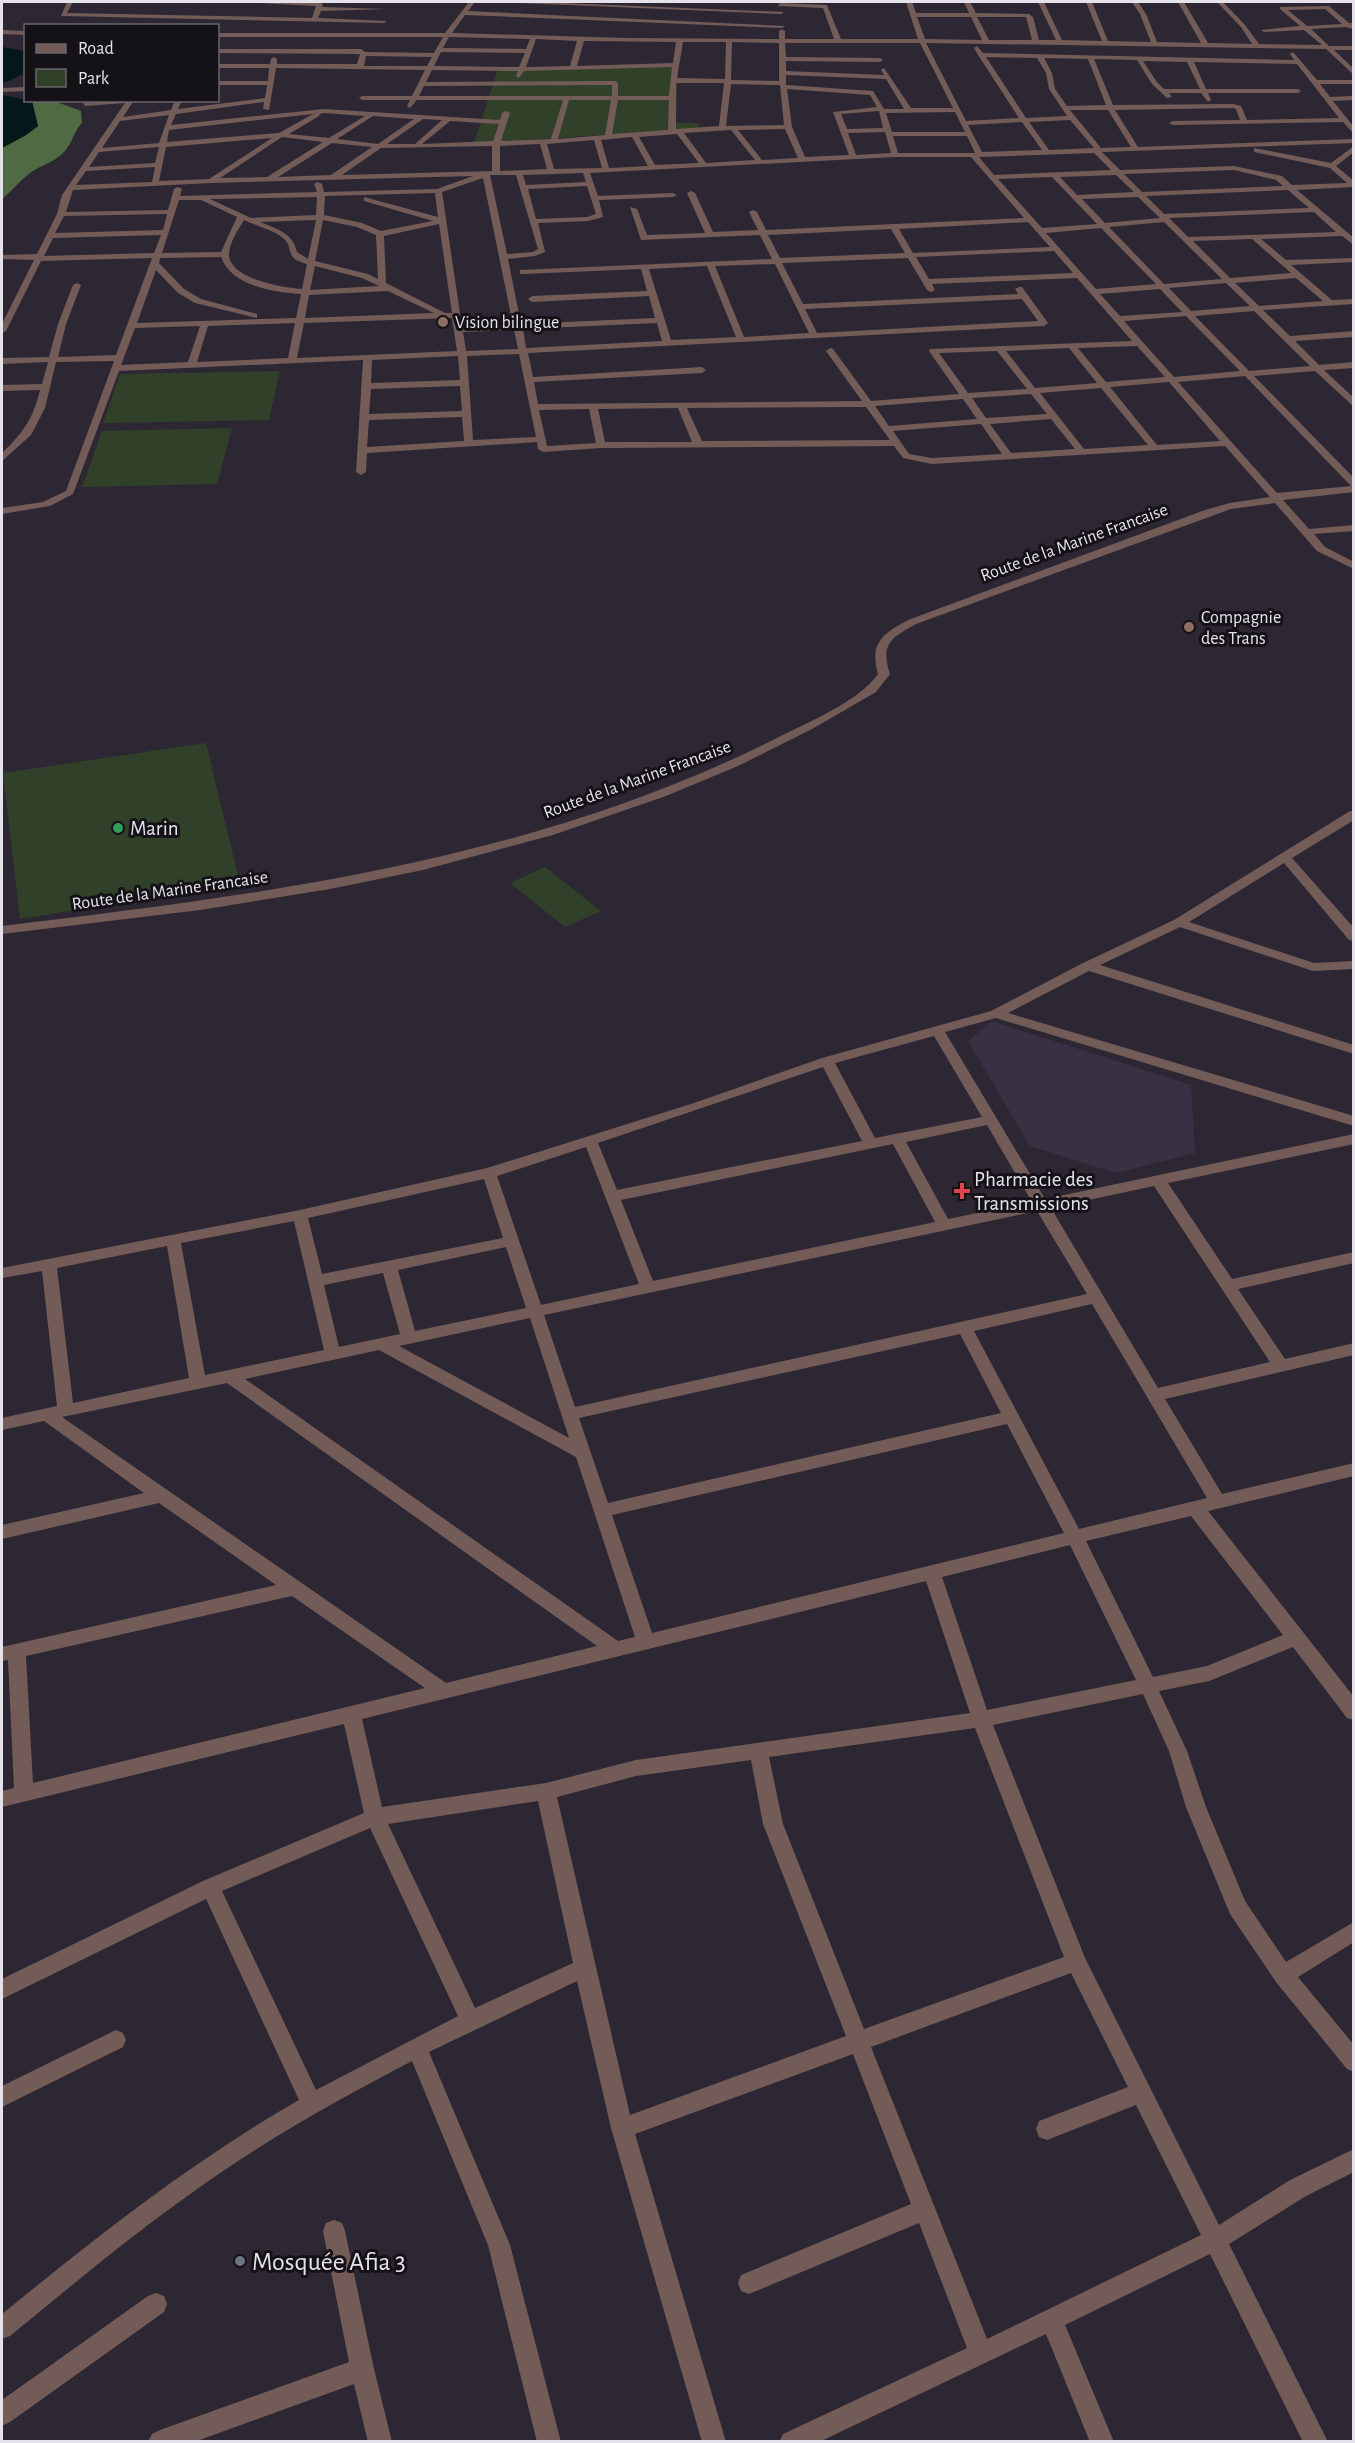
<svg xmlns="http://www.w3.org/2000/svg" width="1355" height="2443" font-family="'Alegreya Sans',sans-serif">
  <rect width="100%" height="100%" fill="#2d2734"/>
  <!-- built -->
  <path fill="#383043" d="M 992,1021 L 1191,1085 L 1195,1153 L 1116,1173 L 1030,1146 L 968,1041 Z"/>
  <!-- green -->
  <g fill="#304029">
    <path d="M 676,65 L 678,67 L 676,123 L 698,123 L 699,129 L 474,143 L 498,69 Z"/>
    <path d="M 280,371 L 269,420 L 103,423 L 120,374 Z"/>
    <path d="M 232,428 L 217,484 L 82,487 L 102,431 Z"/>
    <path d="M 206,743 L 240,884 L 20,919 L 3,773 Z"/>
    <path d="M 545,867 L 601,911 L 565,927 L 510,883 Z"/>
  </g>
  <!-- forest -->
  <path fill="#506b44" d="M 32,101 L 54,101 L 81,111 L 82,123 C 73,132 73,142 65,151 C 55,162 44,164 33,171 C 22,178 12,191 2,199 L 2,148 L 26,135 L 38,126 Z"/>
  <!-- water -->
  <g fill="#04171b">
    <path d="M 2,47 L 25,51 L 25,73 L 9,81 L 2,82 Z"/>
    <path d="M 2,95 L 32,101 L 38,126 L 26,135 L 2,148 Z"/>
  </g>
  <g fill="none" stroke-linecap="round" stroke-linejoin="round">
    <!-- street -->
    <g fill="#735c58" fill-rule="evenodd">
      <path d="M 67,2 L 73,2 L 67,13 L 312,18 L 316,6 L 239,2 L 320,2 L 323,4 L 322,7 L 387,9 L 321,11 L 318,18 L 387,21 L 384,23 L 61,16 Z"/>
      <path d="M 469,2 L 475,2 L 468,11 L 785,26 L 782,28 L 465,15 L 452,33 L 627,38 L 779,39 L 779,31 L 782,29 L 785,31 L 785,39 L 834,39 L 823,8 L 778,6 L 780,3 L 827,5 L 841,39 L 918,39 L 906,2 L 912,2 L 916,13 L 969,13 L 964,2 L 970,2 L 976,13 L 1029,14 L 1033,17 L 1039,40 L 1056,40 L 1038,2 L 1044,2 L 1062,40 L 1102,41 L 1086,2 L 1092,2 L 1108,41 L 1151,42 L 1140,14 L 1132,2 L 1138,2 L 1146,14 L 1157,42 L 1201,43 L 1178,2 L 1184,2 L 1208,43 L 1252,44 L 1241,27 L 1217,2 L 1223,2 L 1245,25 L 1259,44 L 1322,45 L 1304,30 L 1264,32 L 1261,30 L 1300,26 L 1280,9 L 1280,7 L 1329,6 L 1349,23 L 1354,23 L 1353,29 L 1346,27 L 1311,29 L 1329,46 L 1354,46 L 1354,50 L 1334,50 L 1354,69 L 1354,75 L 1326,49 L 926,43 L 966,121 L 1019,118 L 978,55 L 974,48 L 977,46 L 983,53 L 1294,60 L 1290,54 L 1293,52 L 1317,80 L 1354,80 L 1354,84 L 1320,84 L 1330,97 L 1354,96 L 1354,100 L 1333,101 L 1354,127 L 1354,134 L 1343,122 L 1173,125 L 1169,123 L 1173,121 L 1240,120 L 1236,109 L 1233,108 L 1115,110 L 1138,147 L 1354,139 L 1354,143 L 1102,152 L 1120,170 L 1234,166 L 1282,176 L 1292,185 L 1347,183 L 1330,168 L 1254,152 L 1254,148 L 1331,163 L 1354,146 L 1354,152 L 1336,166 L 1354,181 L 1354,187 L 1297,190 L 1354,238 L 1354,245 L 1342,236 L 1261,239 L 1286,260 L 1354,258 L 1354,262 L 1291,265 L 1332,300 L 1354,299 L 1354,304 L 1263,310 L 1290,336 L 1354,331 L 1354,337 L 1295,341 L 1319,365 L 1354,362 L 1354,368 L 1324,370 L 1354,398 L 1354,407 L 1315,371 L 1254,376 L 1354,478 L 1354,492 L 1283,500 L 1309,529 L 1354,525 L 1354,531 L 1314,534 L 1325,547 L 1354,562 L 1354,569 L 1317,551 L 1275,503 L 1231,509 L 916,624 C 891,638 880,644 890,674 L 876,692 L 812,729 L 738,766 L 666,796 L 553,835 L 423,870 L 330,889 L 200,910 L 2,934 L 2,926 C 268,894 530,861 773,740 C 806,723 857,703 878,674 C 869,642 883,634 908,620 L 1205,510 L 1230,503 L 1270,497 L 1225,446 L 932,464 L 903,458 L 894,446 L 601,448 L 543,452 L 538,449 L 537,442 L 367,453 L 366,472 L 361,475 L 356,472 L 363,360 L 119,371 L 73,494 L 50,506 L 2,514 L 2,508 L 43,502 L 66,491 L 114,361 L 56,362 L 45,408 L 31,435 L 2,461 L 2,453 C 23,433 33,419 40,390 L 2,391 L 2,385 L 42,384 L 48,362 L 2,364 L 2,358 L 49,357 L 58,324 L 73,285 L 77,283 L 81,285 L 66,324 L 58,357 L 116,355 L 152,258 L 41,261 L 6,331 L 2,333 L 2,324 L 34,260 L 2,259 L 2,255 L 37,254 L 57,214 L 62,195 L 125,103 L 85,106 L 83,103 L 141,100 L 133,102 L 123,117 L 171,110 L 175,100 L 182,100 L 178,109 L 265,98 L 267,85 L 218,85 L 218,81 L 268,81 L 269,68 L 218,68 L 218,64 L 270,64 L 271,59 L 274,57 L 277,59 L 277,64 L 357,64 L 360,54 L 218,53 L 218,49 L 361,49 L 365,52 L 434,53 L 443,37 L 218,37 L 218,33 L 445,33 ZM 1325,9 L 1342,24 L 1307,26 L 1288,10 ZM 917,17 L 971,17 L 982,40 L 925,39 ZM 977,17 L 1026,17 L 1032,40 L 989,40 ZM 449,37 L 530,39 L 526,49 L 443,48 ZM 536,39 L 577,41 L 570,66 L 526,67 ZM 584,41 L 676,42 L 673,63 L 577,66 ZM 683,42 L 726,42 L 725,79 L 677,78 ZM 732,42 L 779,43 L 779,81 L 731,80 ZM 785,43 L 920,43 L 953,108 L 911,108 L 884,68 L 881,70 L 884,75 L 786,71 L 786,61 L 880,62 L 883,60 L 880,58 L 786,57 ZM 441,52 L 525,53 L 519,67 L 434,66 ZM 366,56 L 432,57 L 427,66 L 364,66 ZM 986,57 L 1037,58 L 1046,73 L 1049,89 L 1067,116 L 1026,118 ZM 1044,58 L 1088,59 L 1106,105 L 1067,106 L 1055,89 L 1052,73 ZM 1094,59 L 1137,60 L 1152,84 L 1167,98 L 1172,97 L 1169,93 L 1201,93 L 1208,102 L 1211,100 L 1208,93 L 1298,93 L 1301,91 L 1298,89 L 1206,89 L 1194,62 L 1297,64 L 1339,118 L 1247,120 L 1241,106 L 1233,104 L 1113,105 ZM 1143,61 L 1187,62 L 1200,89 L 1164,89 L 1157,82 ZM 672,67 L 669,96 L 618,96 L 618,83 L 615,81 L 426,82 L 432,70 L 518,71 L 516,76 L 519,78 L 524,71 ZM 276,68 L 425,70 L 412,96 L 362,96 L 359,98 L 362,100 L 410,100 L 407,106 L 410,108 L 417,100 L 563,100 L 551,139 L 501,141 L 510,113 L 506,111 L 502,113 L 500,120 L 324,109 L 171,125 L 176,114 L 264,102 L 263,109 L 269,110 ZM 786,75 L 886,79 L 904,109 L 884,109 L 873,91 L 786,85 ZM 676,83 L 724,83 L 719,126 L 676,129 ZM 731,84 L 780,85 L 784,125 L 726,126 ZM 612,85 L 612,96 L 419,96 L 424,86 ZM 787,89 L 870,95 L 877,107 L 833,112 L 849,155 L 805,157 L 792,127 ZM 569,100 L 611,100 L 605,135 L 558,139 ZM 618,100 L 669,100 L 668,130 L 612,134 ZM 1070,110 L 1108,110 L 1131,147 L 1101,148 ZM 879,111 L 883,128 L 847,129 L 841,114 ZM 955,112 L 965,132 L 892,132 L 886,113 ZM 324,113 L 365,116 L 329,138 L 289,134 L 319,116 L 320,114 ZM 313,114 L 279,133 L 167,142 L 169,130 ZM 169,115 L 159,143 L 102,148 L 120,121 ZM 373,116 L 414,119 L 378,144 L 337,139 ZM 423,119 L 442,120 L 415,144 L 387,144 ZM 1070,120 L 1094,148 L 1049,150 L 1029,122 ZM 450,121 L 499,124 L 493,141 L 422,144 ZM 1022,122 L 1042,150 L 982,152 L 968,125 ZM 785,129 L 798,158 L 762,160 L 738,130 ZM 731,130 L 755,160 L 706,163 L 684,133 ZM 885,132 L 891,153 L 856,155 L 848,133 ZM 677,134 L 699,163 L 655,165 L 639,137 ZM 893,136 L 967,136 L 975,153 L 898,153 ZM 282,137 L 323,142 L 267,177 L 220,178 ZM 632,137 L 648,166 L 609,168 L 601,140 ZM 272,138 L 209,179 L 159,181 L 166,147 ZM 594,140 L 602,168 L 554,169 L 547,144 ZM 332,143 L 372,147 L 331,175 L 278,177 ZM 540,144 L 547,169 L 500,171 L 500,146 ZM 492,146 L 492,171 L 342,175 L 381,148 ZM 159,147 L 155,163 L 89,167 L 99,152 ZM 1094,153 L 1111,170 L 994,175 L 979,157 ZM 895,157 L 971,157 L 1024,218 L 766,230 L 757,212 L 753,210 L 749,212 L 758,230 L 713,232 L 695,193 L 691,191 L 687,193 L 705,233 L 647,235 L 637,209 L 630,207 L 641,240 L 760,235 L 772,259 L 520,270 L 520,274 L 523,274 L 641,269 L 647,291 L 532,296 L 528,299 L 532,302 L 649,296 L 655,318 L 521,324 L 508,259 L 535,256 L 545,252 L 538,223 L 588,221 L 603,217 L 599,200 L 673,197 L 677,195 L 673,193 L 598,196 L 590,173 ZM 155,167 L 152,182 L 76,185 L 86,171 ZM 1234,170 L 1276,180 L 1283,186 L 1142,192 L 1124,174 ZM 583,173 L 586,182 L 526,185 L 523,175 ZM 490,175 L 516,175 L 538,249 L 533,252 L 507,254 ZM 1116,175 L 1134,192 L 1077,195 L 1060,177 ZM 473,176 L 437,189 L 324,192 L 322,184 L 318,182 L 314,184 L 317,192 L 180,196 L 182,189 L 178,187 L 174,189 L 168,210 L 66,212 L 73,190 L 211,183 ZM 1052,177 L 1097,224 L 1042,228 L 998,179 ZM 483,178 L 513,325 L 462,327 L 442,192 ZM 587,186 L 596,214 L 587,217 L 536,219 L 528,189 ZM 1288,190 L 1309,208 L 1164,214 L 1146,196 ZM 435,193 L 438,217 L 364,197 L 364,201 L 433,221 L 381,231 L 362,223 L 324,215 L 325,196 ZM 317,197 L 316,215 L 251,218 L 210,199 ZM 1138,197 L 1160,218 L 1105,223 L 1082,199 ZM 179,200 L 201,200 L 237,217 L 221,252 L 162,253 ZM 1314,212 L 1336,232 L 1188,237 L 1169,218 ZM 167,214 L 163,230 L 55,233 L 64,216 ZM 244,220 C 256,226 273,230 283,238 C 295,248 283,258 307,264 L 302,289 C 284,288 230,279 229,255 C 229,243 238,230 244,220 ZM 316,220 L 308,259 L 297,252 C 293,233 277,229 260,222 ZM 323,220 L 357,227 L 376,235 L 378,279 L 368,274 L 315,261 ZM 1028,222 L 1050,247 L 913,253 L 899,229 ZM 1164,222 L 1222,279 L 1164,284 L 1109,227 ZM 439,224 L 452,313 L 445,313 L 386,283 L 384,236 ZM 1101,228 L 1156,284 L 1096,289 L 1046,233 ZM 891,229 L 905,253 L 780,258 L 768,235 ZM 161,235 L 154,253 L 44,256 L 53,238 ZM 1252,239 L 1291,273 L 1230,278 L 1193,241 ZM 1054,251 L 1073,273 L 929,279 L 916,257 ZM 221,257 C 231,286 274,292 301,294 L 296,318 L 137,323 L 156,270 L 178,293 L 195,303 L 257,318 L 257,314 L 201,299 L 184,289 L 159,263 L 160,258 ZM 908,258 L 927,290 L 931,292 L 935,290 L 932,284 L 1077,278 L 1132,341 L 930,349 L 929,351 L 959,394 L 871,401 L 833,349 L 830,348 L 826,351 L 862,401 L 538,404 L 534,382 L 702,373 L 706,370 L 702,367 L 533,377 L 528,353 L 1044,326 L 1048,323 L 1022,287 L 1019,287 L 1015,289 L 1018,294 L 803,304 L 782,263 ZM 775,264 L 809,333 L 744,337 L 715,266 ZM 315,266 L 362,278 L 379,286 L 310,290 ZM 707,266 L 736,337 L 671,340 L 649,269 ZM 1296,278 L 1323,301 L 1259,306 L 1235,283 ZM 1226,283 L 1250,306 L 1191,311 L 1169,288 ZM 1160,289 L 1182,312 L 1120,316 L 1100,294 ZM 388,291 L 434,313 L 305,318 L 309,295 ZM 1022,299 L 1038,321 L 817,333 L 805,309 ZM 1254,311 L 1310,366 L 1249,371 L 1195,316 ZM 1186,316 L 1240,371 L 1174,377 L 1124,321 ZM 452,318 L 457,351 L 297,358 L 304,323 ZM 295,323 L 288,358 L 197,362 L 208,326 ZM 657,323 L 662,341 L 526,348 L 523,329 ZM 200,326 L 188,362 L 121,365 L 135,328 ZM 514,330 L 518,349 L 466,351 L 463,332 ZM 1137,346 L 1165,377 L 1106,382 L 1078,348 ZM 1069,348 L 1097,383 L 1035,388 L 1006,351 ZM 997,351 L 1027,389 L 968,393 L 939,353 ZM 519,354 L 536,437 L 473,440 L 467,356 ZM 458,356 L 460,380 L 371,383 L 372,360 ZM 1245,376 L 1351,486 L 1352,486 L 1277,493 L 1178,382 ZM 1169,382 L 1220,441 L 1157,445 L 1110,387 ZM 460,386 L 462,411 L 369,414 L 371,389 ZM 1101,388 L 1148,445 L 1084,449 L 1040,393 ZM 1031,394 L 1047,414 L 986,418 L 972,398 ZM 963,399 L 977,419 L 889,426 L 875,406 ZM 866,407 L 890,440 L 702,441 L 687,408 ZM 678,408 L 692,442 L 605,442 L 598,409 ZM 589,409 L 596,443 L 547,446 L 539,410 ZM 462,417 L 464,441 L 367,447 L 369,420 ZM 1051,419 L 1075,449 L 1011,453 L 990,424 ZM 981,424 L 1002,454 L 932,458 L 909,454 L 893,431 Z"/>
      <path d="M 498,2 L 539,2 L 784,12 L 781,14 Z"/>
      <path d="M 2,30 L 26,31 L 26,35 L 2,34 Z"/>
      <path d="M 26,87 L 26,91 L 2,92 L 2,88 Z"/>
      <path d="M 1350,811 L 1354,811 L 1354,820 L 1292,858 L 1354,928 L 1354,941 L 1349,940 L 1284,863 L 1189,922 L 1314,963 L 1354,961 L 1354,969 L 1313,971 L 1180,927 L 1100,965 L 1354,1045 L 1354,1054 L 1089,971 L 1008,1013 L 1354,1116 L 1354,1126 L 996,1018 L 945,1032 L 1045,1199 L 1354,1134 L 1354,1144 L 1168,1183 L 1232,1279 L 1354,1252 L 1354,1263 L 1238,1289 L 1285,1359 L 1354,1343 L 1354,1355 L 1165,1399 L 1222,1494 L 1354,1463 L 1354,1476 L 1208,1511 L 1354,1697 L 1354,1720 L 1347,1718 L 1293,1647 L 1209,1681 L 1159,1691 L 1187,1751 L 1206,1807 L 1245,1901 L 1286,1962 L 1354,1922 L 1354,1942 L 1298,1977 L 1354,2045 L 1354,2072 L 1347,2069 L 1276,1982 L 1230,1914 L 1186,1807 L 1169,1751 L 1143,1694 L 993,1725 L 1085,1958 L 1219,2225 L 1290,2180 L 1354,2149 L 1354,2172 L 1306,2196 L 1229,2244 L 1328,2442 L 1303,2442 L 1210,2254 L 1065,2325 L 1114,2442 L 1090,2442 L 1046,2334 L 819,2442 L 779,2442 L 783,2434 L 967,2348 L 919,2223 L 749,2294 L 741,2291 L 738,2283 L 741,2275 L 911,2204 L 853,2054 L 635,2134 L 726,2442 L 702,2442 L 611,2128 L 577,1981 L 429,2052 L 510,2245 L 561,2442 L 537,2442 L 488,2245 L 412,2061 C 337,2100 262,2142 193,2192 C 129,2237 70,2287 10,2336 L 2,2339 L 2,2314 C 98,2236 191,2162 299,2100 L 206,1899 L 2,1999 L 2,1979 L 203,1881 L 364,1813 L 344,1724 L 2,1807 L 2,1791 L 14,1788 L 8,1660 L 2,1661 L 2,1647 L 276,1585 L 159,1503 L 2,1539 L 2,1525 L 144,1493 L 44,1421 L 2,1430 L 2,1418 L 57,1406 L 42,1271 L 2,1278 L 2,1268 L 300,1210 L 487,1168 L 694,1103 L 822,1058 L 991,1011 L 1083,963 L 1174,920 ZM 934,1036 L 982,1117 L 875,1138 L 835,1063 ZM 823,1067 L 862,1141 L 617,1190 L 598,1143 ZM 987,1125 L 1032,1202 L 948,1219 L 906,1142 ZM 893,1144 L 935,1222 L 653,1281 L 621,1200 ZM 586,1147 L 639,1284 L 541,1305 L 497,1176 ZM 484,1179 L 503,1238 L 322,1274 L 308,1218 ZM 1154,1186 L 1270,1362 L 1158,1388 L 1051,1208 ZM 1037,1211 L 1087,1294 L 575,1407 L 544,1315 ZM 294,1221 L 324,1350 L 205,1375 L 181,1243 ZM 167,1246 L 189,1378 L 73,1403 L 57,1268 ZM 506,1247 L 526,1308 L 415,1331 L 398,1270 ZM 383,1273 L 400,1334 L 339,1347 L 324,1285 ZM 1092,1304 L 1207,1498 L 1079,1529 L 974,1331 ZM 530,1318 L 569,1438 L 399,1346 ZM 960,1334 L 1001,1413 L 608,1503 L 579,1418 ZM 379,1350 L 576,1457 L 635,1637 L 618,1641 L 245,1379 ZM 227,1383 L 597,1646 L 446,1683 L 62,1417 ZM 1007,1424 L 1064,1533 L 652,1633 L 612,1515 ZM 1191,1516 L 1283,1635 L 1207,1666 L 1153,1677 L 1086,1541 ZM 1070,1545 L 1136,1680 L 987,1710 L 942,1577 ZM 926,1581 L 970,1713 L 636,1760 L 546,1783 L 382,1807 L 362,1719 ZM 292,1596 L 425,1688 L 33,1783 L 26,1656 ZM 975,1728 L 1064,1957 L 864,2029 L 783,1824 L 769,1757 ZM 751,1760 L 763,1824 L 846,2036 L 630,2115 L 557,1797 L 636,1776 ZM 538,1801 L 573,1963 L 475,2008 L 388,1824 ZM 370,1828 L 458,2016 L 316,2090 L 222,1891 ZM 1071,1973 L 1128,2087 L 1039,2121 L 1036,2129 L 1039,2137 L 1047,2140 L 1136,2105 L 1201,2235 L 987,2339 L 871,2047 Z"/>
      <path d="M 116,2030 L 123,2033 L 126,2040 L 123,2047 L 2,2107 L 2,2086 Z"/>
      <path d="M 334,2220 L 342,2223 L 345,2231 L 374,2369 L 392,2442 L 368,2442 L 354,2384 L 194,2442 L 148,2442 L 152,2434 L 160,2430 L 349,2362 L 323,2231 L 326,2223 Z"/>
      <path d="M 156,2293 L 164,2296 L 167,2304 L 164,2312 L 10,2422 L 2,2426 L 2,2400 L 148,2296 Z"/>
    </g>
  </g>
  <!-- markers -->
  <g fill="#8d6e63" stroke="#141117" stroke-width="2">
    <circle cx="443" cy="322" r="6"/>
    <circle cx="1189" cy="627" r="6"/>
  </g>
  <circle fill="#2e9e5b" stroke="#141117" stroke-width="2" cx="118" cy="828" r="6"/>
  <path fill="#e0444e" stroke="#141117" stroke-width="2" d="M959 1182h6v6h6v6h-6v6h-6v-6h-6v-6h6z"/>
  <circle fill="#6b7280" stroke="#141117" stroke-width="2" cx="240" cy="2261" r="6"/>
  <g text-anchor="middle" stroke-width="6" stroke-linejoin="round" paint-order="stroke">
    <!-- far-poi labels -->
    <g font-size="18" fill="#e6e2eb" stroke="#141117" text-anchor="start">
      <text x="455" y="328">Vision bilingue</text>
      <text x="1201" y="623">Compagnie<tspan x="1201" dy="21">des Trans</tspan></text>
    </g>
    <!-- far-street labels -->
    <g font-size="18" fill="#e6e2eb" stroke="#141117">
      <text transform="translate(1074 542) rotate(-20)" y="6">Route de la Marine Francaise</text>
      <text transform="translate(637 779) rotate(-20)" y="6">Route de la Marine Francaise</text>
      <text transform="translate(170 890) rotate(-8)" y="6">Route de la Marine Francaise</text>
    </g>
    <!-- poi labels -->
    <g font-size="21" fill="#e6e2eb" stroke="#141117" text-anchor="start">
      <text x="130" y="835">Marin</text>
      <text x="974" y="1186">Pharmacie des<tspan x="974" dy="24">Transmissions</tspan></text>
    </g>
    <!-- near-poi labels -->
    <g font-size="26" fill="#e6e2eb" stroke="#141117" text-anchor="start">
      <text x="252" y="2270">Mosquée Afia 3</text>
    </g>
  </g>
  <!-- border -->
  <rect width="1355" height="2443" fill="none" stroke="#e6e2eb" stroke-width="6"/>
  <!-- legend -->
  <rect x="24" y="24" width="195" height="78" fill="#141117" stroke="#68656c" stroke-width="1.5"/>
  <rect x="36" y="44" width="30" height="9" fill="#735c58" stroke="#68656c" stroke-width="1.5"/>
  <text x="78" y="54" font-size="18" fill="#e6e2eb">Road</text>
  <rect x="36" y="69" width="30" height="18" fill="#304029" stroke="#68656c" stroke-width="1.5"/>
  <text x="78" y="84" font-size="18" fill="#e6e2eb">Park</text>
</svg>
